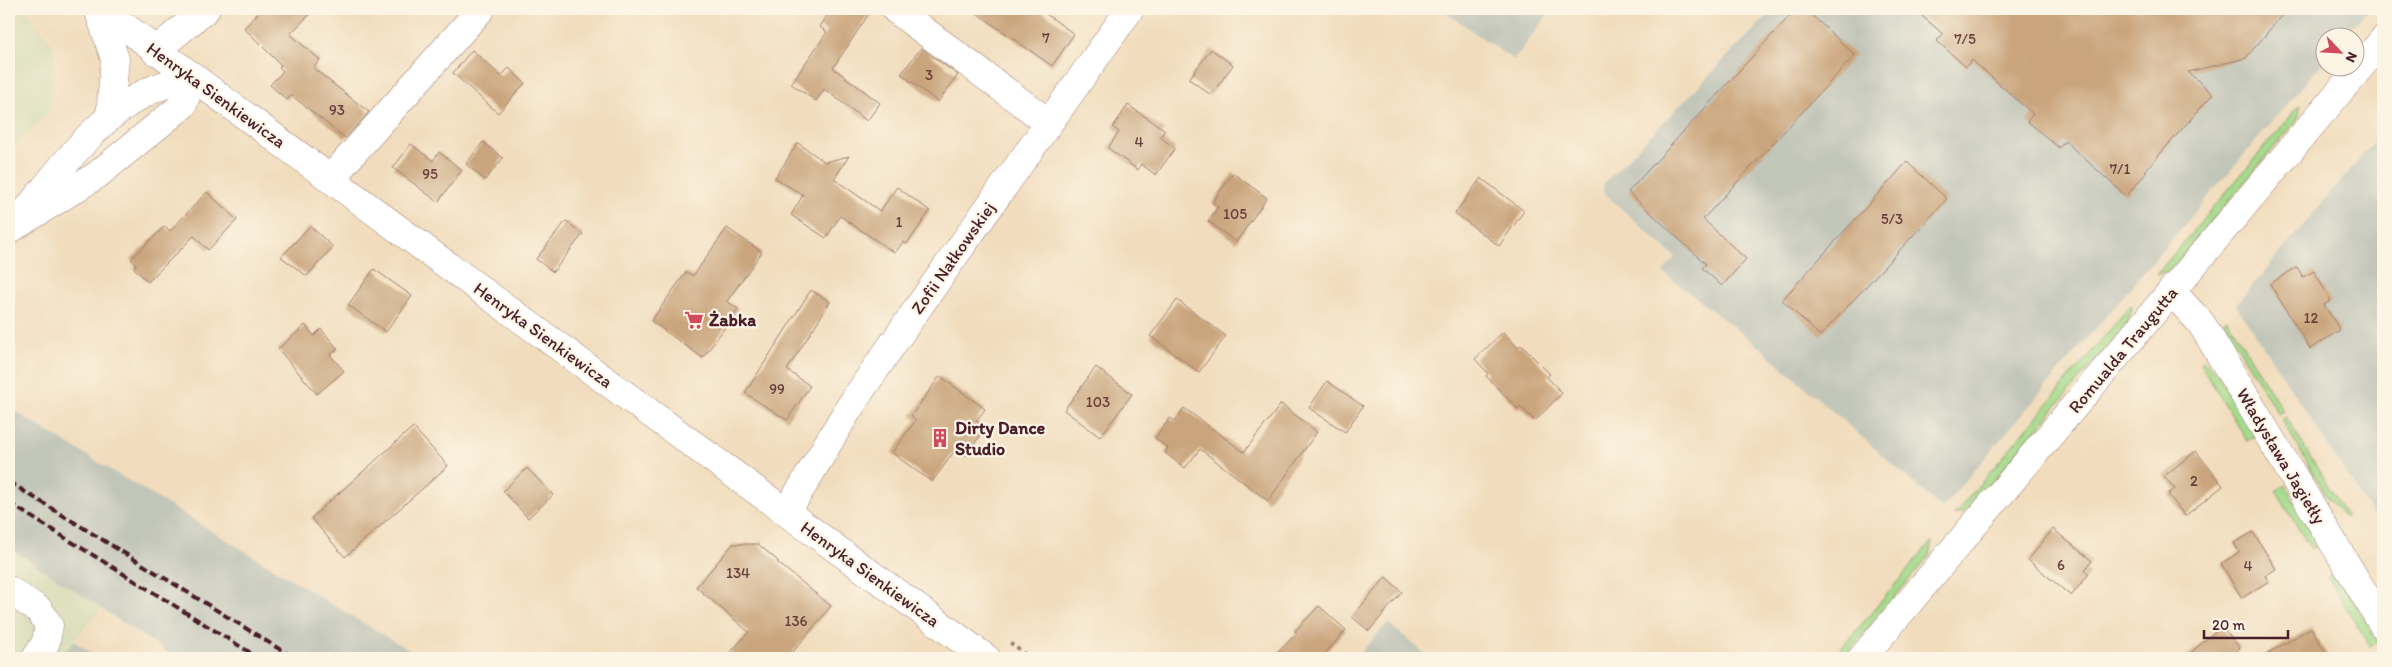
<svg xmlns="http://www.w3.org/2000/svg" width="2392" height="667" font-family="Itim,sans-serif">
  <rect width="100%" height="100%" fill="#fcf5e5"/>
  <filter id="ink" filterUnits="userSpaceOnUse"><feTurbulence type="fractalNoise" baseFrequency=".02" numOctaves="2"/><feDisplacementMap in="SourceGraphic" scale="10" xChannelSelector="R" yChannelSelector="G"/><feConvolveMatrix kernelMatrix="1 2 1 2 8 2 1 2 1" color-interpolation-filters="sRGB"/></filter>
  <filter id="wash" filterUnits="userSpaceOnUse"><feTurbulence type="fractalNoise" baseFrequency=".0096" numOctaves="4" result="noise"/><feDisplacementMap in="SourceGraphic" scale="20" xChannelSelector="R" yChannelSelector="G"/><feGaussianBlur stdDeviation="1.12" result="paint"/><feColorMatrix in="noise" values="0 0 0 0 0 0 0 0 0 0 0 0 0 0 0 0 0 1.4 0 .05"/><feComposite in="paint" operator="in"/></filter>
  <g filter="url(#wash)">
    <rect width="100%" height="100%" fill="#f1ddbd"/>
    <!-- built -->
    <g fill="#dcdebc">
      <path d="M 9,9 L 25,9 L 55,48 L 50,111 L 9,151 Z"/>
      <path d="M 9,548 L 100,608 L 61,658 L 9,658 Z"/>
    </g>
    <!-- industrial -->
    <g fill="#c2c6b9">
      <path d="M 1441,9 L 1552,9 L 1514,60 Z"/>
      <path d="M 1774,9 L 2369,9 L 2344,37 L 2324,38 L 2324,61 L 1942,508 L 1762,349 L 1663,272 L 1675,257 L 1603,192 L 1604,183 Z"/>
      <path d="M 2383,131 L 2383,530 L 2236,305 Z"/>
      <path d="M 9,408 L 353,617 L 422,658 L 176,658 L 9,547 Z"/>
      <path d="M 1388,623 L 1430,658 L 1356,658 Z"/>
      <path d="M 74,641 L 98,658 L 61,658 Z"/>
    </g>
    <!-- green -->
    <g fill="#a5db8c" stroke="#787d5c">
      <path d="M 2300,105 L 2300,111 L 2297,120 L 2172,268 L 2166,272 L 2157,274 Z"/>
      <path d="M 2131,305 L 2132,309 L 2127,323 L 1971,507 L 1964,512 L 1954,515 Z"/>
      <path d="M 2227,319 L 2283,411 L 2278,414 L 2223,322 Z"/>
      <path d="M 2204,360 L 2216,372 L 2255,436 L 2247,441 L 2200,363 Z"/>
      <path d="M 2286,417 L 2346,516 L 2344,517 L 2328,498 L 2282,420 Z"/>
      <path d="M 2285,485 L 2320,544 L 2311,549 L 2276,491 Z"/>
      <path d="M 1932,541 L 1929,556 L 1843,658 L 1833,658 Z"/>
      <path d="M 2336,572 L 2378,642 L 2370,647 L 2328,577 Z"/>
    </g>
    <g id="blocks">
      <!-- building -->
      <g fill="#c9a47b">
        <path d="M 262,9 L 315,9 L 290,34 L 320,60 L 313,68 L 369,112 L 345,138 L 291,95 L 287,100 L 270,85 L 283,71 L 279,67 L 281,65 L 244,28 Z"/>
        <path d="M 831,9 L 872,9 L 833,68 L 880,103 L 867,121 L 824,89 L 816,101 L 791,84 L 827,32 L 820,27 Z"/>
        <path d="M 971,9 L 1039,9 L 1074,34 L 1052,66 Z"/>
        <path d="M 1796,9 L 1805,9 L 1855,55 L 1703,219 L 1746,259 L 1722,286 L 1702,268 L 1706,264 L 1628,192 Z"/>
        <path d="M 1914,9 L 2287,9 L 2246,58 L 2188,72 L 2213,94 L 2145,171 L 2147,172 L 2126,196 L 2065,141 L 2059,148 L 2027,121 L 2033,114 L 1972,60 L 1966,67 L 1937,41 L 1943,34 Z"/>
        <path d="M 921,48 L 958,75 L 938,102 L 901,74 Z"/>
        <path d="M 1211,49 L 1233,65 L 1211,95 L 1189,79 Z"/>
        <path d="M 472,50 L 501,76 L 509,68 L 525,83 L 498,113 L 453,73 Z"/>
        <path d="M 1128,105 L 1165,130 L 1160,137 L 1175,148 L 1156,175 L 1141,164 L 1138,170 L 1108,148 L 1119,132 L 1113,127 Z"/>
        <path d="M 483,142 L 503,158 L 485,180 L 466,164 Z"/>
        <path d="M 798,143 L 825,162 L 849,156 L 834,179 L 880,211 L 897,187 L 930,211 L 907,244 L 903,242 L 895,253 L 840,216 L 826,238 L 791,215 L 803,195 L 775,178 Z"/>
        <path d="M 411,144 L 433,161 L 439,152 L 462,170 L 438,202 L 393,168 Z"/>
        <path d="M 1907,162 L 1947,199 L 1820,336 L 1782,300 Z"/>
        <path d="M 1233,173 L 1267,198 L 1236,242 L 1208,221 L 1218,207 L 1212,203 Z"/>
        <path d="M 1481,178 L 1524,211 L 1499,246 L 1455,213 Z"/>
        <path d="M 207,192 L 237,220 L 208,250 L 194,236 L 148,282 L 134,268 L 136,265 L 131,259 L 165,226 L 170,231 Z"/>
        <path d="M 566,221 L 583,234 L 553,272 L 536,259 Z"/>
        <path d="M 310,226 L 333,247 L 307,276 L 281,257 Z"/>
        <path d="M 727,228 L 762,252 L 727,301 L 738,309 L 703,358 L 651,321 L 686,272 L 693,276 Z"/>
        <path d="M 2297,267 L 2303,277 L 2314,271 L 2331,301 L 2324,305 L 2340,330 L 2310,349 L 2270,284 Z"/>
        <path d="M 374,269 L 412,296 L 386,332 L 348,305 Z"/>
        <path d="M 811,290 L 830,302 L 787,370 L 810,386 L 787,420 L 745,393 Z"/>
        <path d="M 1177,300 L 1226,336 L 1199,372 L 1150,336 Z"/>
        <path d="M 305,325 L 314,336 L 321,329 L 338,349 L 330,355 L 344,371 L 317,394 L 278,349 Z"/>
        <path d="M 1503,332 L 1518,348 L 1521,345 L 1550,374 L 1547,377 L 1562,393 L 1535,421 L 1520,406 L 1518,409 L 1486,376 L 1488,373 L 1475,359 Z"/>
        <path d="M 1096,367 L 1132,394 L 1100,437 L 1064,410 Z"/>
        <path d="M 940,376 L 985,409 L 976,421 L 986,428 L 965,456 L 956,449 L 932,482 L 892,453 L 916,420 L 911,416 Z"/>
        <path d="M 1327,381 L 1363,406 L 1345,432 L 1309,408 Z"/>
        <path d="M 1281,404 L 1317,432 L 1268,501 L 1200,449 L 1185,468 L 1165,453 L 1168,448 L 1155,438 L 1170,418 L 1175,421 L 1184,408 L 1244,452 Z"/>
        <path d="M 413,427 L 448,466 L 345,557 L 311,518 Z"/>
        <path d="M 2196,451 L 2223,486 L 2185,516 L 2168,494 L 2175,489 L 2164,476 Z"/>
        <path d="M 527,468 L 553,495 L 528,518 L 503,491 Z"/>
        <path d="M 2053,529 L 2092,561 L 2085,570 L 2089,574 L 2071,596 L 2028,560 Z"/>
        <path d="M 2253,532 L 2276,569 L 2265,576 L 2269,581 L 2242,598 L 2221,564 L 2239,552 L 2234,543 Z"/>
        <path d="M 733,544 L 758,544 L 778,561 L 777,562 L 831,606 L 788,658 L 725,658 L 749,632 L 696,587 Z"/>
        <path d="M 1386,577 L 1402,592 L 1369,631 L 1352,617 Z"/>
        <path d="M 1319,606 L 1346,630 L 1321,658 L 1272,658 L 1297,633 L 1295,631 Z"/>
        <path d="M 2221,626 L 2240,648 L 2229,658 L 2185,658 Z"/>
        <path d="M 2311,628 L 2329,658 L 2260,658 Z"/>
      </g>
    </g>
  </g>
  <g filter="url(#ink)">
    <use href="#blocks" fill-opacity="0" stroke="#9e7e74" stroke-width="1"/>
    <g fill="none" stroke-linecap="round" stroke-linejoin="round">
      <!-- minor casing -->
      <g stroke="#9e7e74" stroke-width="29">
        <g id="minor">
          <path d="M 98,9 L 115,59 L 110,115"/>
          <path d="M 101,9 L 436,257 L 986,658"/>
          <path d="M 896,10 L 1049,123"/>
          <path d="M 155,51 L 206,9"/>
          <path d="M 330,179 L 481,9"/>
          <path d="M 28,209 C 63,166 95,120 145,93 C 159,85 177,82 192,76"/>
          <path d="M 9,230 L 97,175 L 183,105 L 192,76"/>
          <path d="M 2172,292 L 2201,323 L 2383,625"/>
          <path d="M 786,512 C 811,475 832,434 857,396 C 946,265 1039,138 1130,9"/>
          <path d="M 9,590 L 39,610 L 49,625 L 46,642 L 36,658"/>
          <path d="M 1862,658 L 2383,40"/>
        </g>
      </g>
      <!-- path -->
      <path stroke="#9e7e74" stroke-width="3" stroke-dasharray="4 4" stroke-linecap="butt" d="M 1010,643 L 1031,658"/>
      <!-- minor -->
      <use href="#minor" stroke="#fff" stroke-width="28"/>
      <!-- rail -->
      <g stroke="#4a1f2b" stroke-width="4" stroke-dasharray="8 4" stroke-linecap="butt">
        <path d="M 9,482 L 294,658"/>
        <path d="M 9,503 L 259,658"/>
      </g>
    </g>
  </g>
  <!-- icons -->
  <defs>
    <g id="supermarket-bare" transform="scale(1.5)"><path d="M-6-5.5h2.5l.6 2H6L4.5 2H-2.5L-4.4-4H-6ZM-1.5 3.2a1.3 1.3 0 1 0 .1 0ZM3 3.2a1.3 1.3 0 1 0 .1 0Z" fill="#d1495b" stroke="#fcf5e5" stroke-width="2.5" paint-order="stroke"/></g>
    <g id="building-bare" transform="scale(1.5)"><path d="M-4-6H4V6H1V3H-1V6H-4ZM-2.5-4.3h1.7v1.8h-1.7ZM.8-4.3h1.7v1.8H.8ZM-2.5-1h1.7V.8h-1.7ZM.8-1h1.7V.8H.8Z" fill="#d1495b" stroke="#fcf5e5" stroke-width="2.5" paint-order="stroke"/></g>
  </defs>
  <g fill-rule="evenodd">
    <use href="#supermarket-bare" x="694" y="320"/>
    <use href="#building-bare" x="940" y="438"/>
  </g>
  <g text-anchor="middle" stroke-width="4.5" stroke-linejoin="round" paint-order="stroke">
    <!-- number labels -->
    <g font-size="15" fill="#6a403f">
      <text x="1046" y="43">7</text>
      <text x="1965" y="44">7/5</text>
      <text x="929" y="80">3</text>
      <text x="337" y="115">93</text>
      <text x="1139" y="147">4</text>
      <text x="2120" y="174">7/1</text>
      <text x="430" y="179">95</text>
      <text x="1235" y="219">105</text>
      <text x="1892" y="224">5/3</text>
      <text x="899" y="227">1</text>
      <text x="2311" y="323">12</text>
      <text x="777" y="394">99</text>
      <text x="1098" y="407">103</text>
      <text x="2194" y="486">2</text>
      <text x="2061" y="570">6</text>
      <text x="2248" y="571">4</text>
      <text x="738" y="578">134</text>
      <text x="796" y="626">136</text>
    </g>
    <!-- street labels -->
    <g font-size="18" fill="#4a1f2b" stroke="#fcf5e5">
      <text transform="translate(216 95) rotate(36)" y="6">Henryka Sienkiewicza</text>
      <text transform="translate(953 258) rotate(-55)" y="6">Zofii Nałkowskiej</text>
      <text transform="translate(543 335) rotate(36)" y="6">Henryka Sienkiewicza</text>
      <text transform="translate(2123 350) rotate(-50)" y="6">Romualda Traugutta</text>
      <text transform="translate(2281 456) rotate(59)" y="6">Władysława Jagiełły</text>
      <text transform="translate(870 574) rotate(36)" y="6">Henryka Sienkiewicza</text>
    </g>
    <!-- poi labels -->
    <g font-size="18" font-weight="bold" fill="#4a1f2b" stroke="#fcf5e5" text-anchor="start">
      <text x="709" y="326">Żabka</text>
      <text x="955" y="434">Dirty Dance<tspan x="955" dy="21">Studio</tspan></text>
    </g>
  </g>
  <!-- margin -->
  <rect width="2392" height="667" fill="none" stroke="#fcf5e5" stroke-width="30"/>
  <!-- north arrow -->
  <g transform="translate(2340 52) rotate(115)"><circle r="24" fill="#fcf5e5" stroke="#b59f9b"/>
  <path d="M0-4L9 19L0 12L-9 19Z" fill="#d1495b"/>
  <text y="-8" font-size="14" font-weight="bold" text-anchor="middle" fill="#4a1f2b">N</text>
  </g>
  <!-- scale -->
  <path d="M2204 630v8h84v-8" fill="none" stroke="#4a1f2b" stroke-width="2.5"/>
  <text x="2212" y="630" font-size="15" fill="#4a1f2b" stroke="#fcf5e5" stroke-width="4" paint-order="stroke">20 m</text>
</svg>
